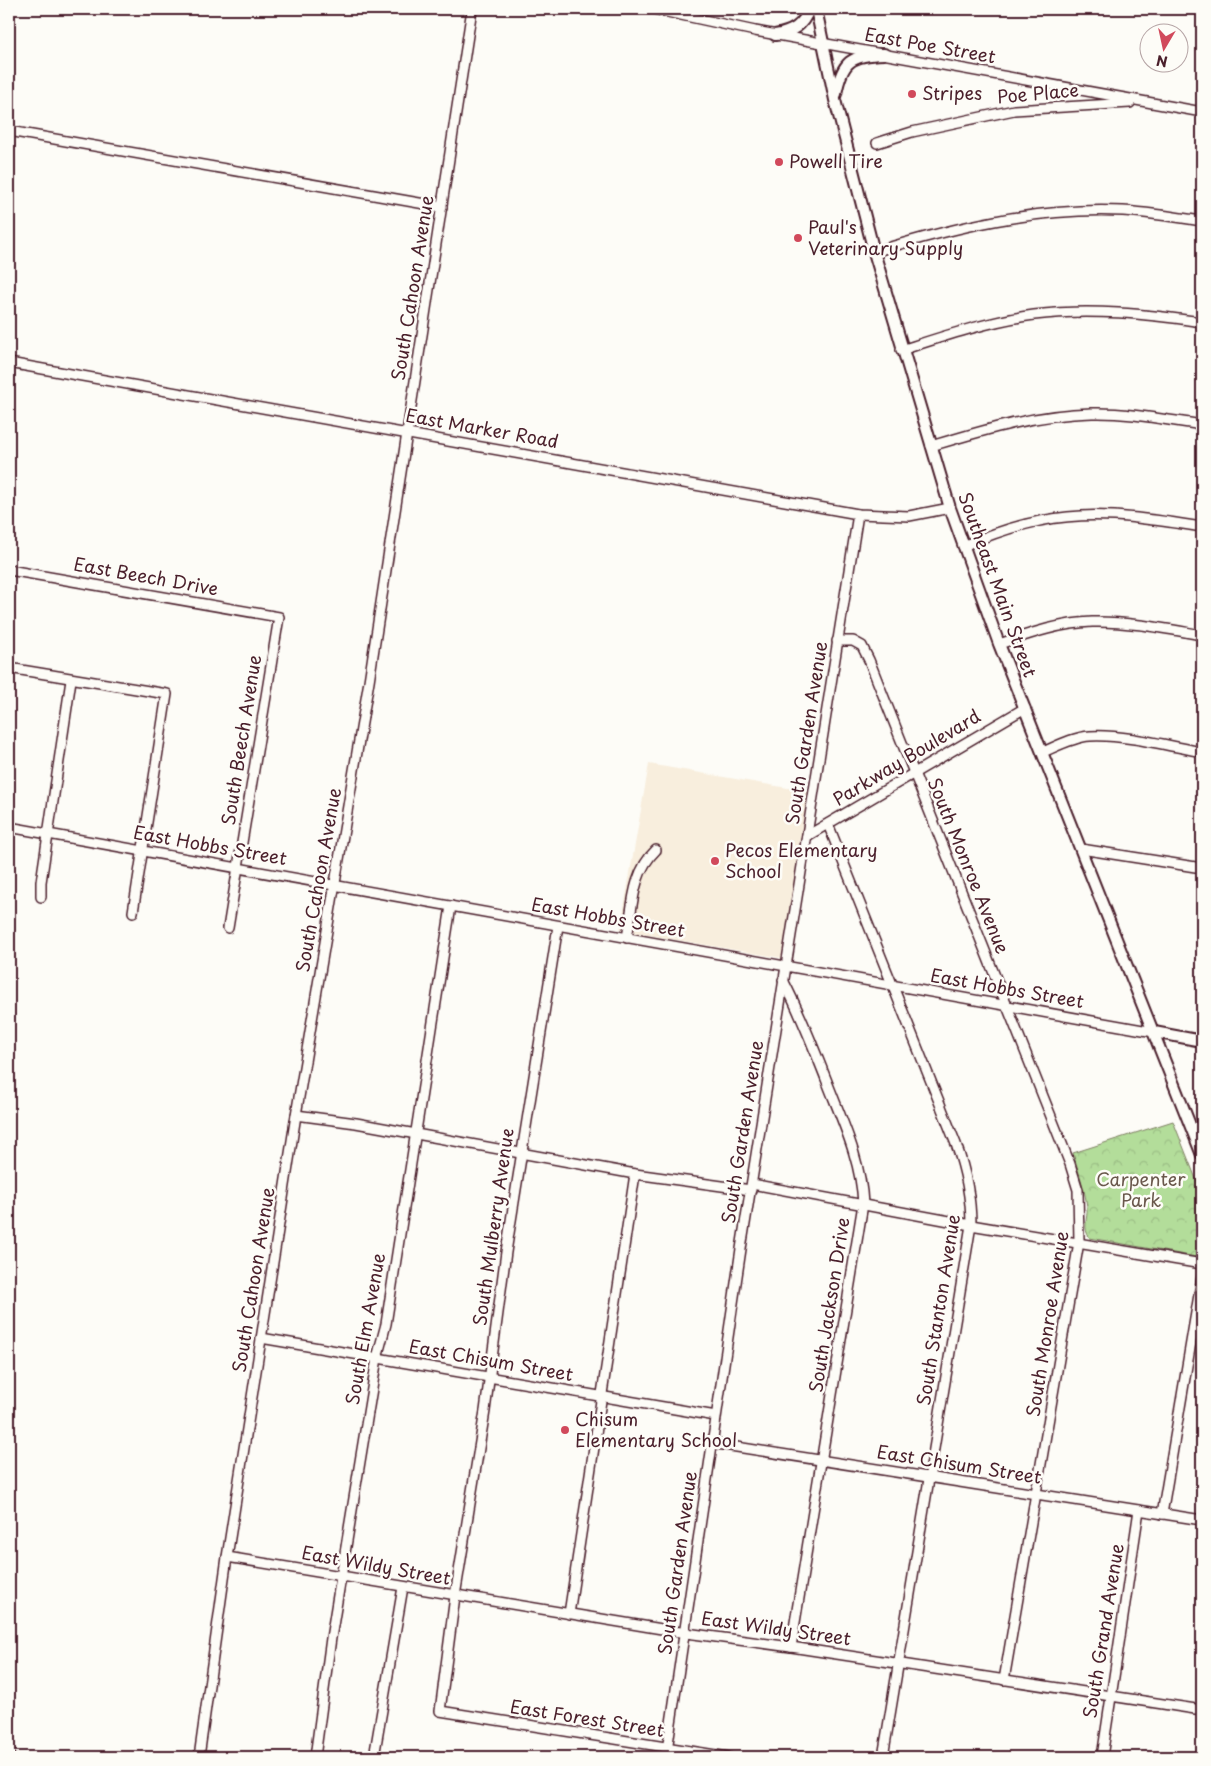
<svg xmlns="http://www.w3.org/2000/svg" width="1211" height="1766" font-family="'Playpen Sans',sans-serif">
  <defs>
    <pattern id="forest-crowns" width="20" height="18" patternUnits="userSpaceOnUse" patternTransform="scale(1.25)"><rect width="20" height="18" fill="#b3dd9a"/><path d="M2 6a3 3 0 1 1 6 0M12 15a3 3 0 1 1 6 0" fill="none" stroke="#9bbd85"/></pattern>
  </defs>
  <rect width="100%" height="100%" fill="#fdfcf7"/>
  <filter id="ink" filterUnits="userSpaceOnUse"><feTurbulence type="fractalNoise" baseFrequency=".02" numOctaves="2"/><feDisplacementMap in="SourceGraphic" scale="10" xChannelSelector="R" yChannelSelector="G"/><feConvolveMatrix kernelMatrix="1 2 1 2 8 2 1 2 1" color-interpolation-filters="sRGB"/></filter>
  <g filter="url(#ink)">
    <!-- built -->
    <path fill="#f8eedd" d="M 649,764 L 811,792 L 782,958 L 620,930 Z"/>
    <!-- forest -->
    <path fill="url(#forest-crowns)" stroke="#7e7e62" d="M 1173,1121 L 1202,1194 L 1202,1258 L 1090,1238 C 1082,1229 1088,1218 1087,1207 C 1085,1189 1078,1171 1073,1153 Z"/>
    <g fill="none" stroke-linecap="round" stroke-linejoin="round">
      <!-- minor casing -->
      <g stroke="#4a1f2b" stroke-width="12">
        <g id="minor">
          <path d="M 653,9 L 755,31 L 1202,112"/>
          <path d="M 9,131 L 442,207"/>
          <path d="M 877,143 L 912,132 L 1014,110 L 1130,103"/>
          <path d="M 874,252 C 955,227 1037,207 1123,211 C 1150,213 1176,217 1202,221"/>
          <path d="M 901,350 C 945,336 989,321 1034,315 C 1090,308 1147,314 1202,322"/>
          <path d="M 9,363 L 858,514 L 909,516 L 950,508"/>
          <path d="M 931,446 C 984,430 1036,414 1092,413 C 1129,412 1166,420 1202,425"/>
          <path d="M 963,546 C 1057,506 1105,512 1202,527"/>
          <path d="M 9,570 L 279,617 L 228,928"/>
          <path d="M 837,641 L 853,641 L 862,646 L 869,660 L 1070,1164 L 1078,1190 L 1079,1242 L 1004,1680"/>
          <path d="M 999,644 C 1029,634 1060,623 1092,622 C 1128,621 1167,629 1202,635"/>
          <path d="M 9,668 L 167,694 L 133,912"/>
          <path d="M 1043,752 C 1057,746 1074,737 1090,736 C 1123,734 1169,746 1202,752"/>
          <path d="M 828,824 L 956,1144 C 966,1172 971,1196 971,1225 L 883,1757"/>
          <path d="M 9,827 L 1154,1032"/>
          <path d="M 807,836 L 1025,708"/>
          <path d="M 1081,849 L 1202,868"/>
          <path d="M 41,897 L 41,882 L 71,680"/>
          <path d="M 558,926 L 506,1252 L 485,1411 L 455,1596 L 440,1711 L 728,1757"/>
          <path d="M 627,938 C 633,905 632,873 656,850"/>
          <path d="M 783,980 C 800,1012 813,1046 826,1079 C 842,1121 861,1159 863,1204 L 791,1647"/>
          <path d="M 296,1115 L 356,1123 L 635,1174 L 751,1190"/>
          <path d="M 752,1184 L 971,1225 L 1202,1264"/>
          <path d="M 261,1338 L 716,1416"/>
          <path d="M 711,1443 L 1202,1520"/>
          <path d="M 1162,1514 L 1202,1277"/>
          <path d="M 227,1557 L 686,1633 L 791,1647 L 1202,1710"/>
          <path d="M 569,1614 L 635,1174"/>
          <path d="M 199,1757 L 227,1557 L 296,1115 L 369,681 L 472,9"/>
          <path d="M 315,1757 L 331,1638 L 377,1358 L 386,1324 L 451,906"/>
          <path d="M 374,1757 L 403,1587"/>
          <path d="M 666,1757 L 741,1249 L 858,514"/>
          <path d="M 1102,1757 L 1139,1510"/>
        </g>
      </g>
      <!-- major casing -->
      <g stroke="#4a1f2b" stroke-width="14">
        <g id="major">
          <path d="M 816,9 L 835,100 L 874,252 L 950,508 L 999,644 L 1202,1155"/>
          <path d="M 775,35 C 792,32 803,26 809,9"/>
          <path d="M 836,94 C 842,61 851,55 884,54"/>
          <path d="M 1154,1032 L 1202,1041"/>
          <path d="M 9,1757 L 10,1757"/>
        </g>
      </g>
      <!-- minor -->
      <use href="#minor" stroke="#fdfcf7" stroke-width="9"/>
      <!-- major -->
      <use href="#major" stroke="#fdfcf7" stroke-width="10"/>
    </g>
  </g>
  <!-- markers -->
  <g fill="#d1495b" stroke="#fdfcf7" stroke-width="2">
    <circle cx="912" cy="94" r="5"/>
    <circle cx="779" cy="162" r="5"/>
    <circle cx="798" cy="238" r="5"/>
    <circle cx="715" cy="861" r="5"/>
    <circle cx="565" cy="1430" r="5"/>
  </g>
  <g text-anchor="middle" stroke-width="5" stroke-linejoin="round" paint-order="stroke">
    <!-- street labels -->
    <g font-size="18" fill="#4a1f2b" stroke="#fdfcf7">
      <text transform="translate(930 46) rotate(10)" y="6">East Poe Street</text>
      <text transform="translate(1038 94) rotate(-5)" y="6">Poe Place</text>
      <text transform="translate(413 288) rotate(-81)" y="6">South Cahoon Avenue</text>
      <text transform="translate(482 429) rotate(10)" y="6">East Marker Road</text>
      <text transform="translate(146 577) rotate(10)" y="6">East Beech Drive</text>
      <text transform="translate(997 585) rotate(70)" y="6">Southeast Main Street</text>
      <text transform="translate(807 733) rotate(-81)" y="6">South Garden Avenue</text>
      <text transform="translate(242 740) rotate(-81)" y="6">South Beech Avenue</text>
      <text transform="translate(907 758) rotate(-31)" y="6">Parkway Boulevard</text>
      <text transform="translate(210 846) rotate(10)" y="6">East Hobbs Street</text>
      <text transform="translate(968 866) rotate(68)" y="6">South Monroe Avenue</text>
      <text transform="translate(319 880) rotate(-80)" y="6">South Cahoon Avenue</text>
      <text transform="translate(608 918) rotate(10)" y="6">East Hobbs Street</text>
      <text transform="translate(1007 989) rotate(10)" y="6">East Hobbs Street</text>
      <text transform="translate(743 1132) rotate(-81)" y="6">South Garden Avenue</text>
      <text transform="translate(494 1227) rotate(-82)" y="6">South Mulberry Avenue</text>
      <text transform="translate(254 1280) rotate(-81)" y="6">South Cahoon Avenue</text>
      <text transform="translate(830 1305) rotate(-81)" y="6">South Jackson Drive</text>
      <text transform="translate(939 1310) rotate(-81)" y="6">South Stanton Avenue</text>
      <text transform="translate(1048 1324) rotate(-81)" y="6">South Monroe Avenue</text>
      <text transform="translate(366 1329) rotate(-80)" y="6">South Elm Avenue</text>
      <text transform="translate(491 1361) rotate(10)" y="6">East Chisum Street</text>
      <text transform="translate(959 1465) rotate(9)" y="6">East Chisum Street</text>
      <text transform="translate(678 1563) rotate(-82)" y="6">South Garden Avenue</text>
      <text transform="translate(376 1566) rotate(10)" y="6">East Wildy Street</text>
      <text transform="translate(776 1629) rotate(8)" y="6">East Wildy Street</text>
      <text transform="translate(1104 1631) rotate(-81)" y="6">South Grand Avenue</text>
      <text transform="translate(587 1719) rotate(9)" y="6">East Forest Street</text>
    </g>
    <!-- poi labels -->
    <g font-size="18" fill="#4a1f2b" stroke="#fdfcf7" text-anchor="start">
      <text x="922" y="100">Stripes</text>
      <text x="789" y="168">Powell Tire</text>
      <text x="808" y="234">Paul's<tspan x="808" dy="21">Veterinary Supply</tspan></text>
      <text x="725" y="857">Pecos Elementary<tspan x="725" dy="21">School</tspan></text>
      <text x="575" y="1426">Chisum<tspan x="575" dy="21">Elementary School</tspan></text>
    </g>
    <!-- park labels -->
    <g font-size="18" fill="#6a584c" stroke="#fdfcf7">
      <text x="1141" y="1186">Carpenter<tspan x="1141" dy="21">Park</tspan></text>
    </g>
  </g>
  <!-- margin -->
  <rect width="1211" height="1766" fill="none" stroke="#fdfcf7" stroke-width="30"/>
  <rect x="15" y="15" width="1181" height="1736" fill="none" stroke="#4a1f2b" stroke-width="2" filter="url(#ink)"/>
  <!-- north arrow -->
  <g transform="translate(1164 48) rotate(189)"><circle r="24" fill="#fdfcf7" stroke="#b5a4a5"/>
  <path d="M0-4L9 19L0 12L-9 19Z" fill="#d1495b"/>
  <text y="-8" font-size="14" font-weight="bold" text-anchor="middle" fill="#4a1f2b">N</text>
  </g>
</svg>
